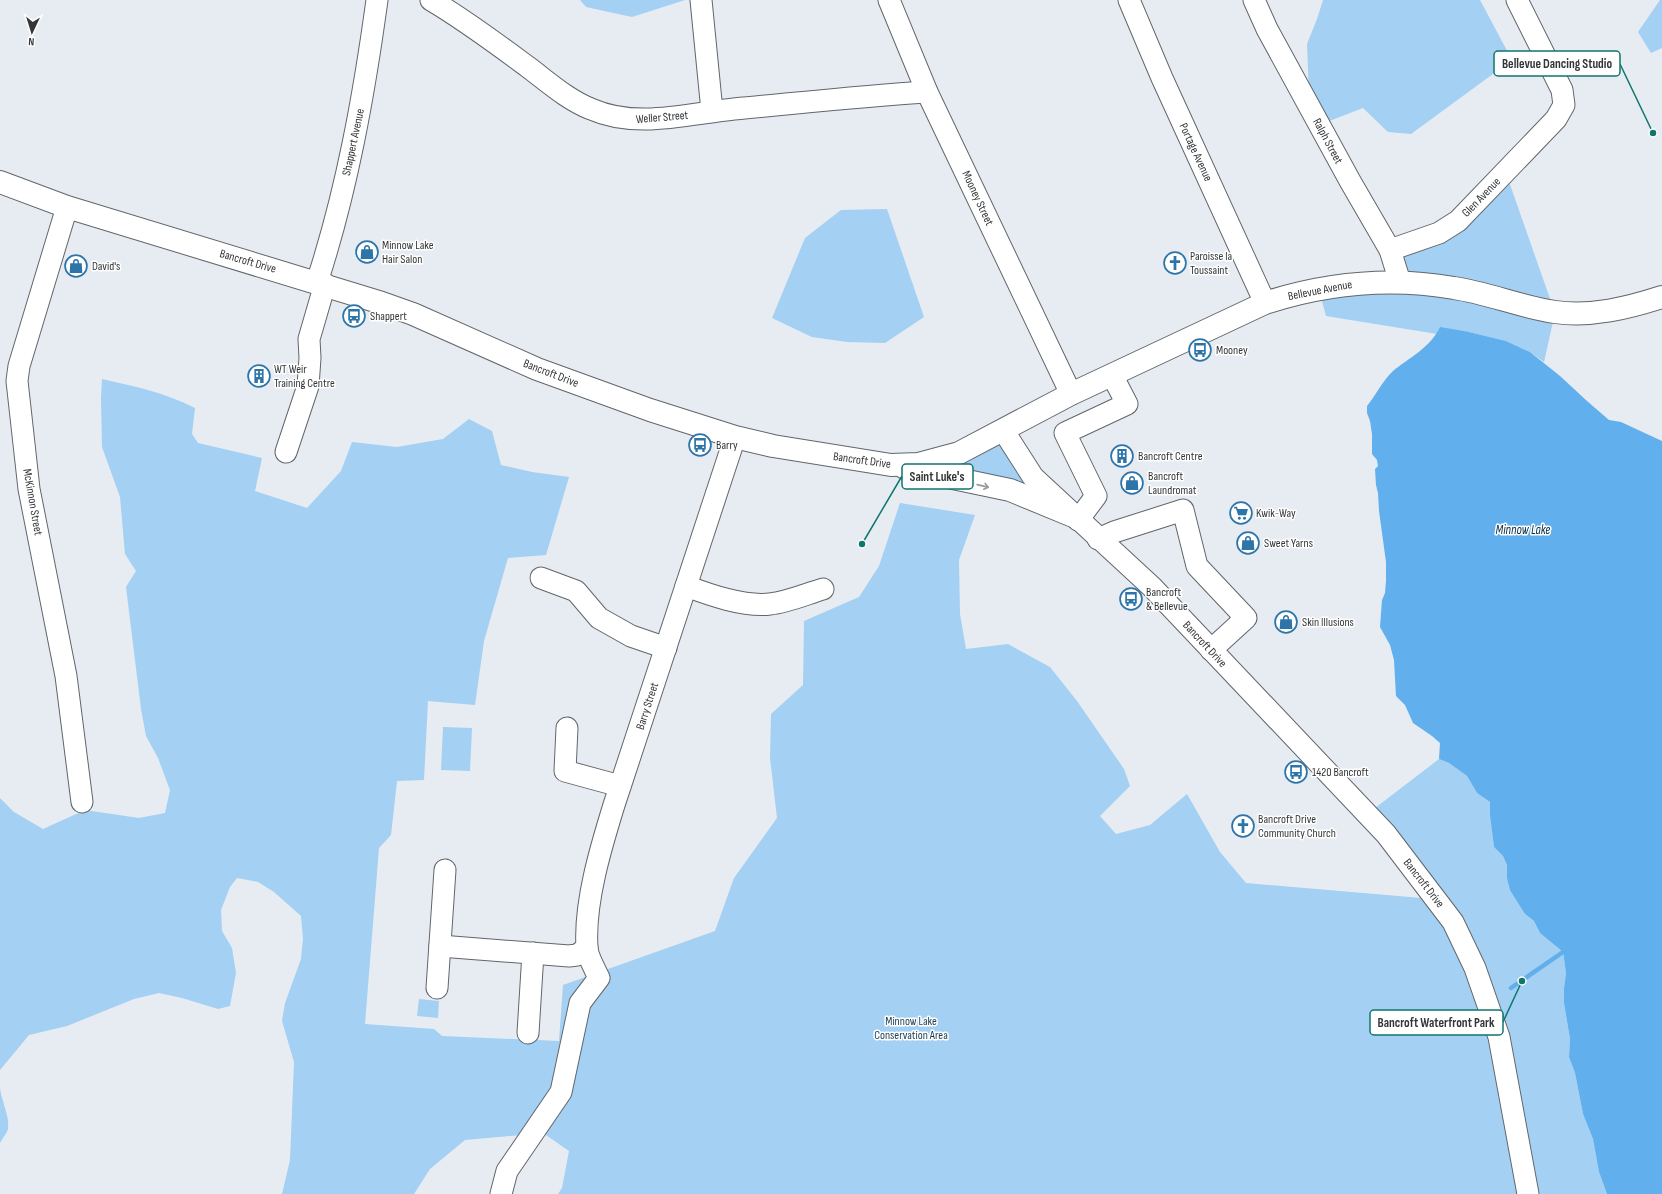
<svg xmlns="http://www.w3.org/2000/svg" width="1662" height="1194" font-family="'Sofia Sans Condensed',sans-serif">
  <rect width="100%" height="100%" fill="#e6ecf1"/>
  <!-- green -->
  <g fill="#a4d0f3">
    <path d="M 580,0 L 685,0 L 632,17 L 586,7 Z"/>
    <path d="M 1323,0 L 1480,0 L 1512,60 L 1411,134 L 1388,132 L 1363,108 L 1327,122 L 1309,94 L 1307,44 L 1317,19 Z"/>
    <path d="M 1660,0 L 1662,0 L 1662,48 L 1651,53 L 1638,32 Z"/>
    <path d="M 1506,173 L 1555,313 L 1544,362 L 1530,352 L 1506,341 L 1469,332 L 1437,334 L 1326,316 L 1319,290 L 1401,283 L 1391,250 L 1423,241 Z"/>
    <path d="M 887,209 L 924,317 L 885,343 L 847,342 L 812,337 L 772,318 L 805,238 L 841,210 Z"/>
    <path d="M 102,379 C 134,386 166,393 195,408 L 192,434 L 198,443 L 262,458 L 255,491 L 307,508 L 341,471 L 352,442 L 397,447 L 443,439 L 469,419 L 492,431 L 501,465 L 532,472 L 569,477 L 546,555 L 508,558 L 484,641 L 475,705 L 428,701 L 424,780 L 397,781 L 391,835 L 379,848 L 365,1024 L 434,1029 L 442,1036 L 559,1041 L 563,985 L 715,931 L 734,878 L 777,818 L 770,758 L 771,714 L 803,685 L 804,621 L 859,597 L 879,566 L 900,503 L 975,515 L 959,560 L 960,614 L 966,649 L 1008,644 L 1050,667 L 1077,701 L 1124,769 L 1130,786 L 1100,816 L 1116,834 L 1150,825 L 1187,794 L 1220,852 L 1246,883 L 1433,899 L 1366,815 L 1439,759 L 1449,763 L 1467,776 L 1477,793 L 1490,802 L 1490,816 L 1494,847 L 1503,856 L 1507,865 L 1507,878 L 1525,914 L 1534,921 L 1540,933 L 1563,952 L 1566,973 L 1564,988 L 1564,1003 L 1570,1039 L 1569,1057 L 1575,1073 L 1583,1114 L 1593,1139 L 1599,1172 L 1607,1194 L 558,1194 L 562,1188 L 569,1151 L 543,1133 L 465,1140 L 430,1169 L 414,1194 L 282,1194 L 290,1160 L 294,1062 L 282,1021 L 285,1003 L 301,959 L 303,939 L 301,916 L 274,892 L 258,882 L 237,878 L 230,887 L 221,910 L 222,931 L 232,948 L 236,973 L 230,1006 L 218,1009 L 182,998 L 159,993 L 134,999 L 67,1026 L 29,1035 L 0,1070 L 0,798 L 14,812 L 43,829 L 85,810 L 139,818 L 165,813 L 170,790 L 158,758 L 146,736 L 141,709 L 126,587 L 136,571 L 125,554 L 120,497 L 102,447 L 101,398 Z"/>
    <path d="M 1002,432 L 1073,517 L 918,465 Z"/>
    <path d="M 443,727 L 472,728 L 470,771 L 441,770 Z"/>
    <path d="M 419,999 L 439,1001 L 438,1018 L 417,1016 Z"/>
    <path d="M 0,1088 C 1,1099 10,1117 8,1129 C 7,1133 2,1139 0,1143 Z"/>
  </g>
  <!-- water -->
  <path fill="#61afec" d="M 1440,327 L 1469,332 L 1506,341 L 1530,352 L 1560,376 L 1587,401 L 1609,420 L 1621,422 L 1662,441 L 1662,1194 L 1607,1194 L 1599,1172 L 1593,1139 L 1583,1114 L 1575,1073 L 1569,1057 L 1570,1039 L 1564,1003 L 1564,988 L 1566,973 L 1563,952 L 1540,933 L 1534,921 L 1525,914 L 1510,890 L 1507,878 L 1507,865 L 1503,856 L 1494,847 L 1490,816 L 1490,802 L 1477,793 L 1467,776 L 1449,763 L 1439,759 L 1440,743 L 1432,736 L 1413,723 L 1405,705 L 1396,696 L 1394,660 L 1390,645 L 1380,627 L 1382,600 L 1385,593 L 1386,581 L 1386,562 L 1379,511 L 1378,493 L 1376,485 L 1375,469 L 1378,466 L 1377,460 L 1372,454 L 1372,434 L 1370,421 L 1367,413 L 1367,406 C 1376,395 1383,380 1393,371 C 1409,358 1431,347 1440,327 Z"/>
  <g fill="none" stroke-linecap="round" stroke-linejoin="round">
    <!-- stream -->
    <path stroke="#61afec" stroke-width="4.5" d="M 1511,988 L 1563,952"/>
    <!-- minor casing -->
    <g stroke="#61666b" stroke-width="23">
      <g id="minor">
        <path d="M 431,0 C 465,20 497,44 528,67 C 548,82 568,100 591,109 C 636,129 687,114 734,109 C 799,103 863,96 927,92"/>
        <path d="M 701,0 L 712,111"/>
        <path d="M 889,0 L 927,92 L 1071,394"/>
        <path d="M 1129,0 L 1162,78 L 1265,303"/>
        <path d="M 1254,0 L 1267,29 L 1350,181 L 1390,250 L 1400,282"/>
        <path d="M 67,207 L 19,366 L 17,381 L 29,489 L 66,676 L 82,802"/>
        <path d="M 1390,250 L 1439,233 L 1458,221 L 1556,119 L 1564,105 L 1562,90 L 1517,0"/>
        <path d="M 317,282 C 347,190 364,95 377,0"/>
        <path d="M 1003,430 L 1033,477 L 1152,587 L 1386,834 L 1453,922 L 1475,968 L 1499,1037 L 1528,1194"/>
        <path d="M 286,452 L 308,386 L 310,358 L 309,339 L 325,284"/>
        <path d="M 1078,520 L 1096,496 L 1065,433 L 1127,404 L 1112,375"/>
        <path d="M 1098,539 L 1114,532 L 1183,510 L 1197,566 L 1246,618 L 1211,650"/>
        <path d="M 541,578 L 576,591 L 599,618 L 631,636 L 666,648"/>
        <path d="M 686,586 C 710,595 744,607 770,604 C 788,602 806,594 823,589"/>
        <path d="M 567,728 L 565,771 L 620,786"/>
        <path d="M 440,946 L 569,956 L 577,955 L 587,948"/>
        <path d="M 437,988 L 445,870"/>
        <path d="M 528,1033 L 533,953"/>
        <path d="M 501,1194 L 507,1171 L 561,1092 L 580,1003 L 599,978 C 595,969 587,956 587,947 C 584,903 601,847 614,805 L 735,437"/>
      </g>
    </g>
    <!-- major casing -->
    <g stroke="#61666b" stroke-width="24">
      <g id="major">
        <path d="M 0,182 L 67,207 L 382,303 L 413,314 L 537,369 L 650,410 L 735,437 L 773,446 L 891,465 L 918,464 L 959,453 L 1071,394 L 1265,303 C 1327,283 1390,277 1454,288 C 1488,293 1521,307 1555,312 C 1592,317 1628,308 1662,297"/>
        <path d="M 905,468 L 1010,490 L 1073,516"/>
      </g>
    </g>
    <!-- minor -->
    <use href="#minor" stroke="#fff" stroke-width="21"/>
    <!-- major -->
    <use href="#major" stroke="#fff" stroke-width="22"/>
  </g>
  <!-- one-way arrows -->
  <defs><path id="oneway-shaft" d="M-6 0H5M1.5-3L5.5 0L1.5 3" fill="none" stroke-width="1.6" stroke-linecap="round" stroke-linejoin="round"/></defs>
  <use stroke="#999a9b" href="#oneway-shaft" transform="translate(983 486) rotate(13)"/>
  <!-- icons -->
  <defs>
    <g id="shop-ring" transform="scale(1.15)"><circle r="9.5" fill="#fff" stroke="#2d75a9" stroke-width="1.5"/><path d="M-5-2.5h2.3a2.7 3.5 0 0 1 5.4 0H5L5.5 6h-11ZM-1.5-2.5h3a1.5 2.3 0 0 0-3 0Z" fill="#2d75a9"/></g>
    <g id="church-ring" transform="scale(1.15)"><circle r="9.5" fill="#fff" stroke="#2d75a9" stroke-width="1.5"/><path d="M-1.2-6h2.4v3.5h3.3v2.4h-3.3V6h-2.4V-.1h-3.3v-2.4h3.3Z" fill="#2d75a9"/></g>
    <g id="bus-ring" transform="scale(1.15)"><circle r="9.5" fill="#fff" stroke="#2d75a9" stroke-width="1.5"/><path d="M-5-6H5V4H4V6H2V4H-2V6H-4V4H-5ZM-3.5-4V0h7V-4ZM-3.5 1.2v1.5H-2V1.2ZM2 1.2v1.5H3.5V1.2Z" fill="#2d75a9"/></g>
    <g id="building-ring" transform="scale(1.15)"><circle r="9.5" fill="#fff" stroke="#2d75a9" stroke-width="1.5"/><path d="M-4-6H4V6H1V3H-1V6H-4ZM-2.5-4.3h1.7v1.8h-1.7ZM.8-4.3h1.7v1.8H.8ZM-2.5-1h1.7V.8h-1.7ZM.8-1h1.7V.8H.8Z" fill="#2d75a9"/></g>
    <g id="supermarket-ring" transform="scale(1.15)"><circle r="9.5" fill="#fff" stroke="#2d75a9" stroke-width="1.5"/><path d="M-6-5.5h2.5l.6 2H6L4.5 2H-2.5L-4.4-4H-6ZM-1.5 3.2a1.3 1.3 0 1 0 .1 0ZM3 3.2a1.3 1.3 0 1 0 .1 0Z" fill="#2d75a9"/></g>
  </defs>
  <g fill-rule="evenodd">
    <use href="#shop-ring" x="367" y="252"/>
    <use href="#church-ring" x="1175" y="263"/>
    <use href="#shop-ring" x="76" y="266"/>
    <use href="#bus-ring" x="354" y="316"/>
    <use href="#bus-ring" x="1200" y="350"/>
    <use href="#building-ring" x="259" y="376"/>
    <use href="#bus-ring" x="700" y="445"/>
    <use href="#building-ring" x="1122" y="456"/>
    <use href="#shop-ring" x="1132" y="483"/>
    <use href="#supermarket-ring" x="1241" y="513"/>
    <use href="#shop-ring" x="1248" y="543"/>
    <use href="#bus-ring" x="1131" y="599"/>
    <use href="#shop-ring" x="1286" y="622"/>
    <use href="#bus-ring" x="1296" y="772"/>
    <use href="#church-ring" x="1243" y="826"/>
  </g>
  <g text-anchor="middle" stroke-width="3" stroke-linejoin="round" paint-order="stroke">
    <!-- street labels -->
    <g font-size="12" fill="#333537" stroke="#fff">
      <text transform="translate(662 117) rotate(-5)" y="4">Weller Street</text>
      <text transform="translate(1328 141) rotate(62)" y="4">Ralph Street</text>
      <text transform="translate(353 142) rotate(-78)" y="4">Shappert Avenue</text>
      <text transform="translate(1196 152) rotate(65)" y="4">Portage Avenue</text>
      <text transform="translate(1481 197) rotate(-46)" y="4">Glen Avenue</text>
      <text transform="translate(978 198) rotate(65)" y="4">Mooney Street</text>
      <text transform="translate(248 261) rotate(16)" y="4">Bancroft Drive</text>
      <text transform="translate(1320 290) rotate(-11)" y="4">Bellevue Avenue</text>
      <text transform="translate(551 373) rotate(21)" y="4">Bancroft Drive</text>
      <text transform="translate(862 460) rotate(8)" y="4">Bancroft Drive</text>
      <text transform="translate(33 502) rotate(80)" y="4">McKinnon Street</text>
      <text transform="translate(1205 644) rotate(47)" y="4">Bancroft Drive</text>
      <text transform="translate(647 706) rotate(-72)" y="4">Barry Street</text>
      <text transform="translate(1424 883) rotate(52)" y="4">Bancroft Drive</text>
    </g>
    <!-- poi labels -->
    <g font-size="12" fill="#333537" stroke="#fff" text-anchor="start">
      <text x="382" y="249">Minnow Lake<tspan x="382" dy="14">Hair Salon</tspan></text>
      <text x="1190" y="260">Paroisse la<tspan x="1190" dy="14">Toussaint</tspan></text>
      <text x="92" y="270">David's</text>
      <text x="370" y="320">Shappert</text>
      <text x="1216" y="354">Mooney</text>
      <text x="274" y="373">WT Weir<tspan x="274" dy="14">Training Centre</tspan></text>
      <text x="716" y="449">Barry</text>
      <text x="1138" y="460">Bancroft Centre</text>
      <text x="1148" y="480">Bancroft<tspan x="1148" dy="14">Laundromat</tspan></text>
      <text x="1256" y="517">Kwik-Way</text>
      <text x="1264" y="547">Sweet Yarns</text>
      <text x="1146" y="596">Bancroft<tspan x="1146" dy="14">&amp; Bellevue</tspan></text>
      <text x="1302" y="626">Skin Illusions</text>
      <text x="1312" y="776">1420 Bancroft</text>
      <text x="1258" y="823">Bancroft Drive<tspan x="1258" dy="14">Community Church</tspan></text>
    </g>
    <!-- park labels -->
    <g font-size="12" fill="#1a3b54" stroke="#fff">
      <text x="911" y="1025">Minnow Lake<tspan x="911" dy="14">Conservation Area</tspan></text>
    </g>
    <!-- water labels -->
    <g font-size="13" font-style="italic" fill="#0a2d45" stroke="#fff">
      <text x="1523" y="534">Minnow Lake</text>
    </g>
  </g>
  <!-- callouts -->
  <path fill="none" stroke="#0f766e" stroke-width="1.5" d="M1653 133L1620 64M862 544L902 476M1522 981L1503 1022"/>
  <g fill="#0f766e" stroke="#fff" stroke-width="1.5">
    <circle cx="1653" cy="133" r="4"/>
    <circle cx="862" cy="544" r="4"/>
    <circle cx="1522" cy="981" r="4"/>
  </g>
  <g fill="#fff" stroke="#0f766e" stroke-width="1.5">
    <rect x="1494" y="51" width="126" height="25" rx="4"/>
    <rect x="902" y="464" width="71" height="25" rx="4"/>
    <rect x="1370" y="1010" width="133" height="25" rx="4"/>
  </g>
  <g font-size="13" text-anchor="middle" font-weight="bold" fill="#333537">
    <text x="1557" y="68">Bellevue Dancing Studio</text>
    <text x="937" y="481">Saint Luke's</text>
    <text x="1436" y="1027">Bancroft Waterfront Park</text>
  </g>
  <!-- north arrow -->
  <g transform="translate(32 32) rotate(184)" stroke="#ffffff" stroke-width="3" paint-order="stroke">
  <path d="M0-3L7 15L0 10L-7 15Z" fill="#333537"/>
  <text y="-6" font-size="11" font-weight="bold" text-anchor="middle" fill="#333537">N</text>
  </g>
</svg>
